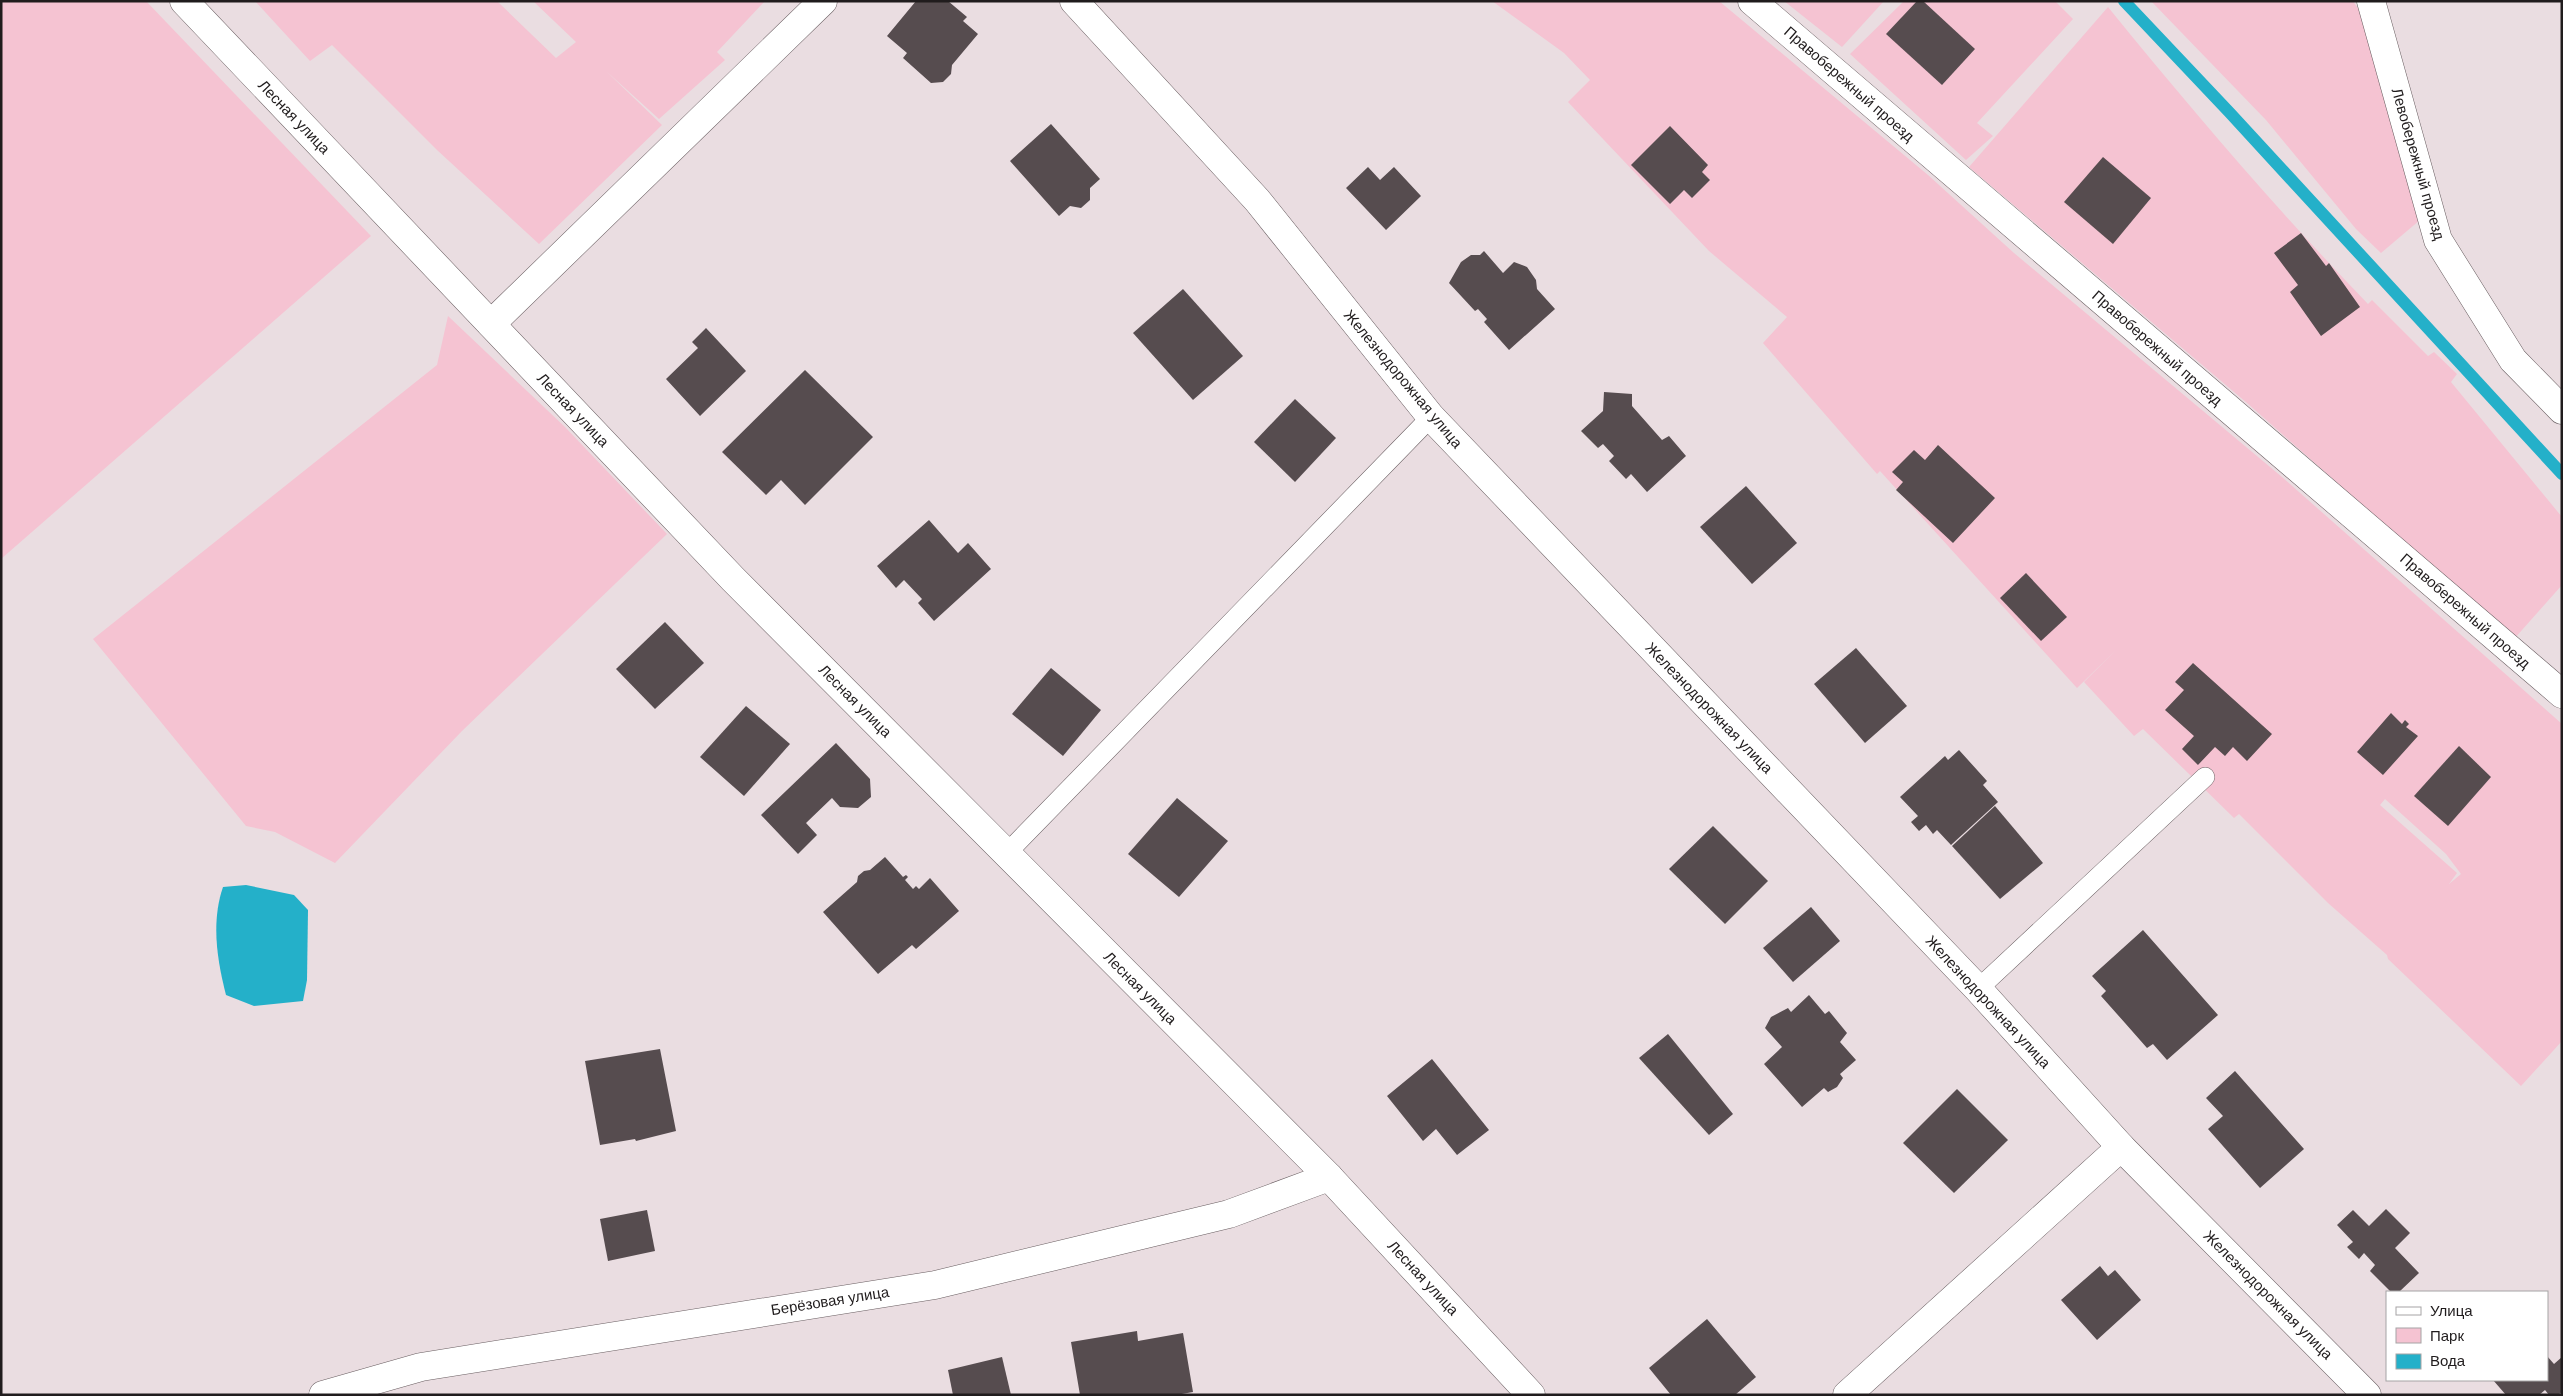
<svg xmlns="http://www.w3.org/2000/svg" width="2563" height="1396" font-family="'DM Sans',sans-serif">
  <rect width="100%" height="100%" fill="#eadde1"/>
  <!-- green -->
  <g fill="#f5c3d2" fill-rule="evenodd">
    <path d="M 1,1 L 146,1 L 371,236 L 1,559 Z"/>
    <path d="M 255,1 L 497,1 L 556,58 L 576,42 L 533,1 L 765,1 L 717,52 L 725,60 L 659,119 L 606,71 L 662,125 L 539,244 L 437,150 L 332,45 L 310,61 Z"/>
    <path d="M 1492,1 L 1719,1 L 1928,175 L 2014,253 L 2282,477 L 2562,724 L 2562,1041 L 2521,1086 L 2388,959 L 2387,955 L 2328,903 L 2239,814 L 2234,818 L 2143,729 L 2134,736 L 2084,682 L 2116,650 L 2077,688 L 1880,471 L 1877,474 L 1763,343 L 1787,317 L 1709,251 L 1568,102 L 1590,80 L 1564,53 ZM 2385,799 L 2446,854 L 2461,874 L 2449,884 L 2457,873 L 2380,805 Z"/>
    <path d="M 1784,1 L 1884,1 L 1842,47 Z"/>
    <path d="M 1904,1 L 2055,1 L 2073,19 L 1977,123 L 1993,136 L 1966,160 L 1850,54 Z"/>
    <path d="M 2151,1 L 2353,1 L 2361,13 L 2420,220 L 2381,253 L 2356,229 L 2266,120 Z"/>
    <path d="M 2108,7 C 2191,109 2276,209 2368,304 L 2372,300 L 2428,356 L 2434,352 L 2457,374 L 2451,382 L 2562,517 L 2562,585 L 2514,639 L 2247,403 L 1969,167 Z"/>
    <path d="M 448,316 L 565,427 L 667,534 L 462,731 L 335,863 L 275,832 L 246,826 L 93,639 L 437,365 Z"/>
  </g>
  <!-- water -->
  <path fill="#24b0c9" d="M 246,885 L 294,895 L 308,910 L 307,980 L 303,1001 L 254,1006 L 226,995 C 217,960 211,922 223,887 Z"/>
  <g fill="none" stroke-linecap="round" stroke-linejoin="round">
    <!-- stream -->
    <path stroke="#24b0c9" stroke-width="12" d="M 2124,1 L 2230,113 L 2562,474"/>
  </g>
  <!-- building -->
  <g fill="#564c4f">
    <path d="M 916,1 L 948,1 L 967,17 L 963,21 L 978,34 L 952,65 L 951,74 L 943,82 L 931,83 L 903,58 L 907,53 L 887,36 Z"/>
    <path d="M 1917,1 L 1923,1 L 1975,49 L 1942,85 L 1886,34 Z"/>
    <path d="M 1051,124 L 1100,179 L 1090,188 L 1090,200 L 1081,208 L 1070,206 L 1059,216 L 1010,161 Z"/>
    <path d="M 1670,126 L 1708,165 L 1702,172 L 1710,180 L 1692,198 L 1684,190 L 1670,204 L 1631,165 Z"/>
    <path d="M 2103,157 L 2151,198 L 2113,244 L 2064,202 Z"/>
    <path d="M 1368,167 L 1380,180 L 1394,167 L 1421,196 L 1386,230 L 1346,188 Z"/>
    <path d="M 2301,233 L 2326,266 L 2329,263 L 2360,307 L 2321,336 L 2290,292 L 2298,285 L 2274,253 Z"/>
    <path d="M 1484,251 L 1503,273 L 1514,262 L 1527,267 L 1536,280 L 1537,289 L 1555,309 L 1509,350 L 1484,322 L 1487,319 L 1478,309 L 1475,311 L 1449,283 L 1461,262 L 1471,255 L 1480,255 Z"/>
    <path d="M 1183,289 L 1243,356 L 1193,400 L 1133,333 Z"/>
    <path d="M 706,328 L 746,371 L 700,416 L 666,379 L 698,348 L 692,342 Z"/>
    <path d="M 805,370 L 873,437 L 805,505 L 781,480 L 766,495 L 722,452 Z"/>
    <path d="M 1604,392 L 1632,394 L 1632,406 L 1662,440 L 1669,436 L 1686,456 L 1647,492 L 1631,474 L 1626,479 L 1609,461 L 1614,456 L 1603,444 L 1598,448 L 1581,431 L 1603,411 Z"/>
    <path d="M 1295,399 L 1336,438 L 1295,482 L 1254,442 Z"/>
    <path d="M 1938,445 L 1995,498 L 1953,543 L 1896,490 L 1903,482 L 1892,472 L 1914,450 L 1925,460 Z"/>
    <path d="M 1746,486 L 1797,543 L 1752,584 L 1700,527 Z"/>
    <path d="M 929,520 L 958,553 L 968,543 L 991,569 L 934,621 L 918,603 L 922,599 L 904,580 L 896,588 L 877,566 Z"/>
    <path d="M 2026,573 L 2067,617 L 2041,641 L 2000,598 Z"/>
    <path d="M 665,622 L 704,663 L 655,709 L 616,669 Z"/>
    <path d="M 1856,648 L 1907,706 L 1865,743 L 1814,684 Z"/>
    <path d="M 2193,663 L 2272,734 L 2247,761 L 2233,747 L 2225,756 L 2215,747 L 2198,765 L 2182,749 L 2194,736 L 2165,710 L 2184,690 L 2175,682 Z"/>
    <path d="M 1051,668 L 1101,710 L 1063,756 L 1012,714 Z"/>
    <path d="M 746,706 L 790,744 L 744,796 L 700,757 Z"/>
    <path d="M 2391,713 L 2402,724 L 2405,720 L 2409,724 L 2406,727 L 2418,736 L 2383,775 L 2357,752 Z"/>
    <path d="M 836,743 L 870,779 L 871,797 L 858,808 L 840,807 L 832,798 L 806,823 L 817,835 L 798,854 L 761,815 Z"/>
    <path d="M 2459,746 L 2491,777 L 2448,826 L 2414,796 Z"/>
    <path d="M 1959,750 L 1987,781 L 1983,785 L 1998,802 L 1951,845 L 1937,830 L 1933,834 L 1926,825 L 1919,831 L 1911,822 L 1918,816 L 1900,797 L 1945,756 L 1948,760 Z"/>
    <path d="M 1177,798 L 1228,841 L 1179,897 L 1128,854 Z"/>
    <path d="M 1995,806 L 2043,863 L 2000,899 L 1952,846 Z"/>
    <path d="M 1713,826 L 1768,881 L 1725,924 L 1669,869 Z"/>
    <path d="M 885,857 L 903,877 L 906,875 L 908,877 L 905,880 L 913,889 L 916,886 L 919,889 L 930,878 L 959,911 L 916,949 L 912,945 L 878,974 L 823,912 L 857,882 L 858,876 L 864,871 L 870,870 Z"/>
    <path d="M 1811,907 L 1840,941 L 1793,982 L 1763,948 Z"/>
    <path d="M 2143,930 L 2218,1015 L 2167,1060 L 2153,1044 L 2147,1048 L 2125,1023 L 2101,996 L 2106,991 L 2092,976 Z"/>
    <path d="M 1809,995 L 1825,1014 L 1829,1011 L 1847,1033 L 1840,1042 L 1856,1060 L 1840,1074 L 1843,1078 L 1837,1087 L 1828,1092 L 1824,1088 L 1802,1107 L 1764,1064 L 1782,1047 L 1765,1028 L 1771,1017 L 1788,1008 L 1791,1012 Z"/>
    <path d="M 1668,1034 L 1733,1114 L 1709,1135 L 1639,1058 Z"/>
    <path d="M 660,1049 L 676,1131 L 636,1141 L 635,1139 L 600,1145 L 585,1061 Z"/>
    <path d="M 1432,1059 L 1489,1130 L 1457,1155 L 1436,1129 L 1423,1141 L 1387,1096 Z"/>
    <path d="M 2235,1071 L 2304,1149 L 2260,1188 L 2208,1129 L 2223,1116 L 2206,1098 Z"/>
    <path d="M 1957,1089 L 2008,1140 L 1954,1193 L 1903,1143 Z"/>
    <path d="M 2386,1209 L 2410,1233 L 2395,1248 L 2419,1273 L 2399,1292 L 2391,1292 L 2370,1271 L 2375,1265 L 2364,1253 L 2359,1259 L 2347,1247 L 2353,1242 L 2337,1225 L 2353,1210 L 2369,1226 Z"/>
    <path d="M 647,1210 L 655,1251 L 608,1261 L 600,1219 Z"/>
    <path d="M 2100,1266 L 2108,1276 L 2115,1270 L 2141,1300 L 2097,1340 L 2061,1300 Z"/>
    <path d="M 1707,1319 L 1756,1377 L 1735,1395 L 1671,1395 L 1649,1368 Z"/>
    <path d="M 1137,1331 L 1138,1341 L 1183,1333 L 1193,1392 L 1176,1395 L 1080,1395 L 1071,1342 Z"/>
    <path d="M 2547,1356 L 2554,1364 L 2562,1357 L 2562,1392 L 2558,1395 L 2549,1395 L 2545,1390 L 2539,1395 L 2506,1395 L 2493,1380 L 2547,1380 Z"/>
    <path d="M 1002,1357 L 1011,1395 L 953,1395 L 948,1370 Z"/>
  </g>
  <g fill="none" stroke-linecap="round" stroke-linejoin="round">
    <!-- lane casing -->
    <g stroke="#695e61" stroke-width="20">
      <g id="lane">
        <path d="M 1006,854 L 1431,417"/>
        <path d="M 1978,989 L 2205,777"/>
      </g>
    </g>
    <!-- street casing -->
    <g stroke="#695e61" stroke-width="29">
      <g id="street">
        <path d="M 1074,1 L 1257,200 L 1431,417 L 1978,989 L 2121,1147 L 2367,1395"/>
        <path d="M 1752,1 L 2562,694"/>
        <path d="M 2371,1 L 2438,240 L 2513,360 L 2562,410"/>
        <path d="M 491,324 L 823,1"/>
        <path d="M 323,1395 L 421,1367 L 935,1285 L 1229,1214 L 1329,1177"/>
        <path d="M 1847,1395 L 2121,1147"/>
      </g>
    </g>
    <!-- secondary casing -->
    <g stroke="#695e61" stroke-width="29">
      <path id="secondary" d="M 184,1 L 733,579 L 1329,1177 L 1531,1395"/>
    </g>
    <!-- lane -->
    <use href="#lane" stroke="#fff" stroke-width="19"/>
    <!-- street -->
    <use href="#street" stroke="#fff" stroke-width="28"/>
    <!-- secondary -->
    <use href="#secondary" stroke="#fff" stroke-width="28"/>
  </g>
  <g text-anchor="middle" stroke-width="5" stroke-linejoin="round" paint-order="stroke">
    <!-- street labels -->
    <g font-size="15" fill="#201c1d" stroke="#fff">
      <text transform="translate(1849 84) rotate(41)" y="5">Правобережный проезд</text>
      <text transform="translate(294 117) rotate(46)" y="5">Лесная улица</text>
      <text transform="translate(2418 164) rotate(74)" y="5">Левобережный проезд</text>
      <text transform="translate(2157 348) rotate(41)" y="5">Правобережный проезд</text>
      <text transform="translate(1403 379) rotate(50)" y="5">Железнодорожная улица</text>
      <text transform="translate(573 410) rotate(46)" y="5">Лесная улица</text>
      <text transform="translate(2465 611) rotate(41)" y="5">Правобережный проезд</text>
      <text transform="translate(855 701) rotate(45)" y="5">Лесная улица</text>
      <text transform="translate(1709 708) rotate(46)" y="5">Железнодорожная улица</text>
      <text transform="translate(1140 988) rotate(45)" y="5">Лесная улица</text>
      <text transform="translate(1988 1002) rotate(47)" y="5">Железнодорожная улица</text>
      <text transform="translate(1423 1278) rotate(47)" y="5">Лесная улица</text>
      <text transform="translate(2268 1295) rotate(45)" y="5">Железнодорожная улица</text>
      <text transform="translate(830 1301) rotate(-9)" y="5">Берёзовая улица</text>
    </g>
  </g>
  <!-- border -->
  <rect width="2563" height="1396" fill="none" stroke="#201c1d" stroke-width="5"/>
  <!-- legend -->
  <rect x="2386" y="1291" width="162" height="90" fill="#ffffff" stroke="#a6a4a5"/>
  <rect x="2396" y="1307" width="25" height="8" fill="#ffffff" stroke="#a6a4a5"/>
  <text x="2430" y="1316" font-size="15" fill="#201c1d">Улица</text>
  <rect x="2396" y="1328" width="25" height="15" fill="#f5c3d2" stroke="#a6a4a5"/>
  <text x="2430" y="1341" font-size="15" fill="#201c1d">Парк</text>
  <rect x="2396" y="1354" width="25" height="15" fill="#24b0c9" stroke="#a6a4a5"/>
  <text x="2430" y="1366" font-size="15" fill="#201c1d">Вода</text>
</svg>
